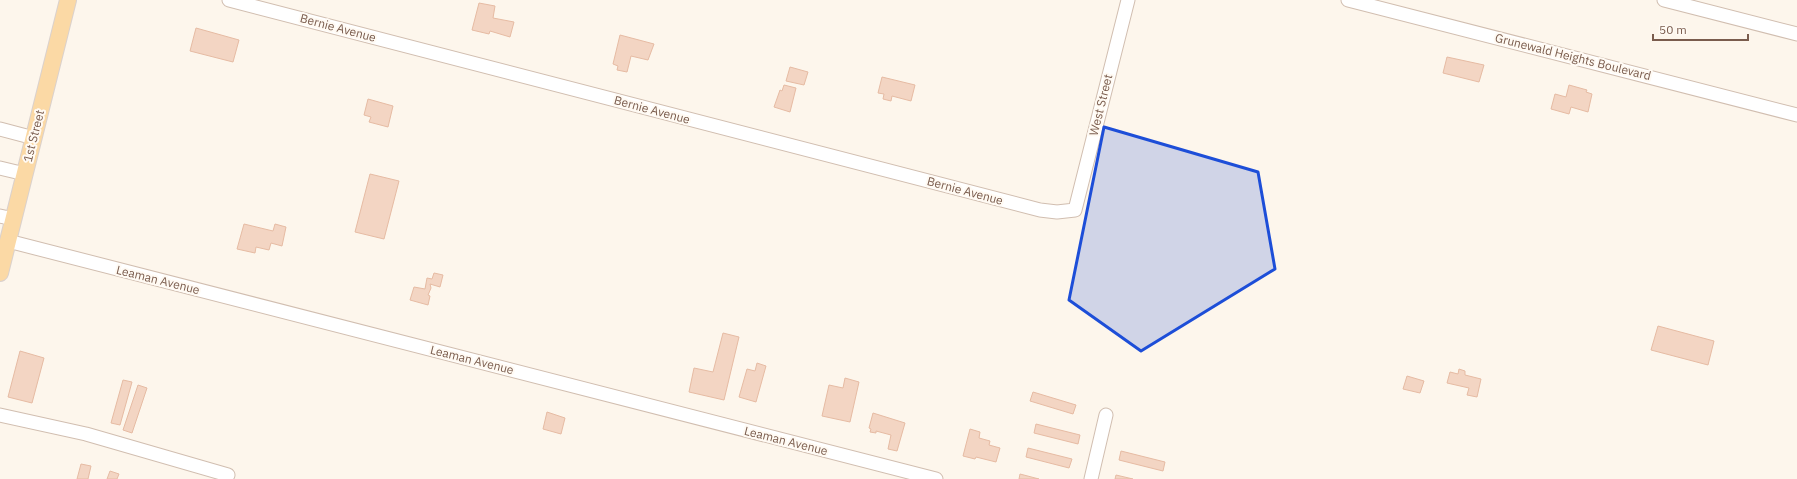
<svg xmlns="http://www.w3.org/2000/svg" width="1797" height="479" font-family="'IBM Plex Sans',sans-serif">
  <rect width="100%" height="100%" fill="#fdf6ec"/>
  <!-- building -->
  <g fill="#f3d5c3" stroke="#e6bba3">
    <path d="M 479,3 L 495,6 L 493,18 L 514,22 L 510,37 L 490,31 L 489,34 L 472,30 Z"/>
    <path d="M 196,28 L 239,40 L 233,62 L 190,51 Z"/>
    <path d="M 620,35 L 654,44 L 648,60 L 631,56 L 627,72 L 617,70 L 618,66 L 613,64 Z"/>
    <path d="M 1447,57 L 1484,65 L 1479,82 L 1443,73 Z"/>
    <path d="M 790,67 L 808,72 L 804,85 L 786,81 Z"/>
    <path d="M 882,77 L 915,85 L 911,101 L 892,96 L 891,101 L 883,99 L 884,94 L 878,93 Z"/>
    <path d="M 784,85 L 796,88 L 790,112 L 774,107 L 780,90 L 782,91 Z"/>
    <path d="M 1569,85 L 1587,90 L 1586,92 L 1592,94 L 1588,112 L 1571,107 L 1569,114 L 1551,109 L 1555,94 L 1566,97 Z"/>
    <path d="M 368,99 L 393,106 L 388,127 L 369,122 L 371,117 L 364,115 Z"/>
    <path d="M 370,174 L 399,181 L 384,239 L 355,232 Z"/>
    <path d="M 244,224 L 273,231 L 275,224 L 286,227 L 282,246 L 271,243 L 269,250 L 256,247 L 255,253 L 237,249 Z"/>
    <path d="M 434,273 L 443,275 L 440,287 L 430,284 L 431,288 L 428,295 L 430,296 L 428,305 L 410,300 L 414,287 L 425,289 L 427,278 L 432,279 Z"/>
    <path d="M 1658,326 L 1714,341 L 1708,365 L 1651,350 Z"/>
    <path d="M 723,333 L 739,337 L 724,400 L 689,392 L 694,368 L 713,372 Z"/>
    <path d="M 20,351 L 44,358 L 32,403 L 8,397 Z"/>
    <path d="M 757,363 L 766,366 L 756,402 L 739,397 L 747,369 L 755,371 Z"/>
    <path d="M 1459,369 L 1465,371 L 1465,375 L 1481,379 L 1477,397 L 1467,395 L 1469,388 L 1447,383 L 1450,372 L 1458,374 Z"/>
    <path d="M 1407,376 L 1424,381 L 1420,393 L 1403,389 Z"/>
    <path d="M 845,378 L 859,382 L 850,422 L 822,416 L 829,385 L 843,388 Z"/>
    <path d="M 123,380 L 132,382 L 120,425 L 111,423 Z"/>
    <path d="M 138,385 L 147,388 L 132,433 L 123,430 Z"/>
    <path d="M 1033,392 L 1076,405 L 1073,414 L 1030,401 Z"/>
    <path d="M 547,412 L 565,418 L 561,434 L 543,429 Z"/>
    <path d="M 873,413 L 905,423 L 897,451 L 888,449 L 891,435 L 876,431 L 876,433 L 870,432 L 871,429 L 869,428 Z"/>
    <path d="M 1036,424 L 1080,435 L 1078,444 L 1034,433 Z"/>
    <path d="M 970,429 L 980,432 L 979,438 L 990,441 L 989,445 L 1000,448 L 996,462 L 976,457 L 975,459 L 963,456 Z"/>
    <path d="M 1028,448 L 1072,459 L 1069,468 L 1026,457 Z"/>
    <path d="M 1121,451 L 1165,462 L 1163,471 L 1119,460 Z"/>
    <path d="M 81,464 L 91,466 L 88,479 L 77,479 Z"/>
    <path d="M 110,471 L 119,474 L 117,479 L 107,479 Z"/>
    <path d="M 1020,474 L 1039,479 L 1019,479 Z"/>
    <path d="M 1116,475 L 1133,479 L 1115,479 Z"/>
  </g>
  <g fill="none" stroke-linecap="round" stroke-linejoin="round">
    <!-- minor casing -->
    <g stroke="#d1beb0" stroke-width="15">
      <g id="minor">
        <path d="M 229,0 L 1040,210 L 1057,212 L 1075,210 L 1128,0"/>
        <path d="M 1348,0 L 1797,115"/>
        <path d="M 1664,0 L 1797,34"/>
        <path d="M 0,129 L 34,138"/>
        <path d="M 0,168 L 25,174"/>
        <path d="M 0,216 L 14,219"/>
        <path d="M 8,241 L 936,479"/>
        <path d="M 0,415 L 86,434 L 228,475"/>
        <path d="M 1091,479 L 1106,415"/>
      </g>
    </g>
    <!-- major casing -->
    <g stroke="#dad1cd" stroke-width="18">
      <path id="major" d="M 0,273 L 68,0"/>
    </g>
    <!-- minor -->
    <use href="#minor" stroke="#fff" stroke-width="13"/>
    <!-- major -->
    <use href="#major" stroke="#fbd9a5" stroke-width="16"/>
  </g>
  <!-- marked area -->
  <path fill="#1d4ed8" fill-opacity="0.2" stroke="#1d4ed8" stroke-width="3" stroke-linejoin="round" d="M 1104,127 L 1258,172 L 1275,269 L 1141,351 L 1069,300 Z"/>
  <g text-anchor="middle" stroke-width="4" stroke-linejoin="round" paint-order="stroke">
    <!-- street labels -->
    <g font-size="12" fill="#7a5c4d" stroke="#fffaf3">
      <text transform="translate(338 28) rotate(15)" y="4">Bernie Avenue</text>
      <text transform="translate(1573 57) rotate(14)" y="4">Grunewald Heights Boulevard</text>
      <text transform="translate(1101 105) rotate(-76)" y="4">West Street</text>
      <text transform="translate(652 110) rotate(15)" y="4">Bernie Avenue</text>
      <text transform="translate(34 136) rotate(-76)" y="4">1st Street</text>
      <text transform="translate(965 191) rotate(15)" y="4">Bernie Avenue</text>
      <text transform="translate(158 280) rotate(14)" y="4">Leaman Avenue</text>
      <text transform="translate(472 360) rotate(14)" y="4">Leaman Avenue</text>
      <text transform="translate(786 441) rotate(14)" y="4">Leaman Avenue</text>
    </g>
  </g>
  <!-- scale -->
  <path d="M1653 34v6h95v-6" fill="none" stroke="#7a5c4d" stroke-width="2"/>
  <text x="1659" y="34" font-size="12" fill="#7a5c4d" stroke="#fffaf3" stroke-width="3" paint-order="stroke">50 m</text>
</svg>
